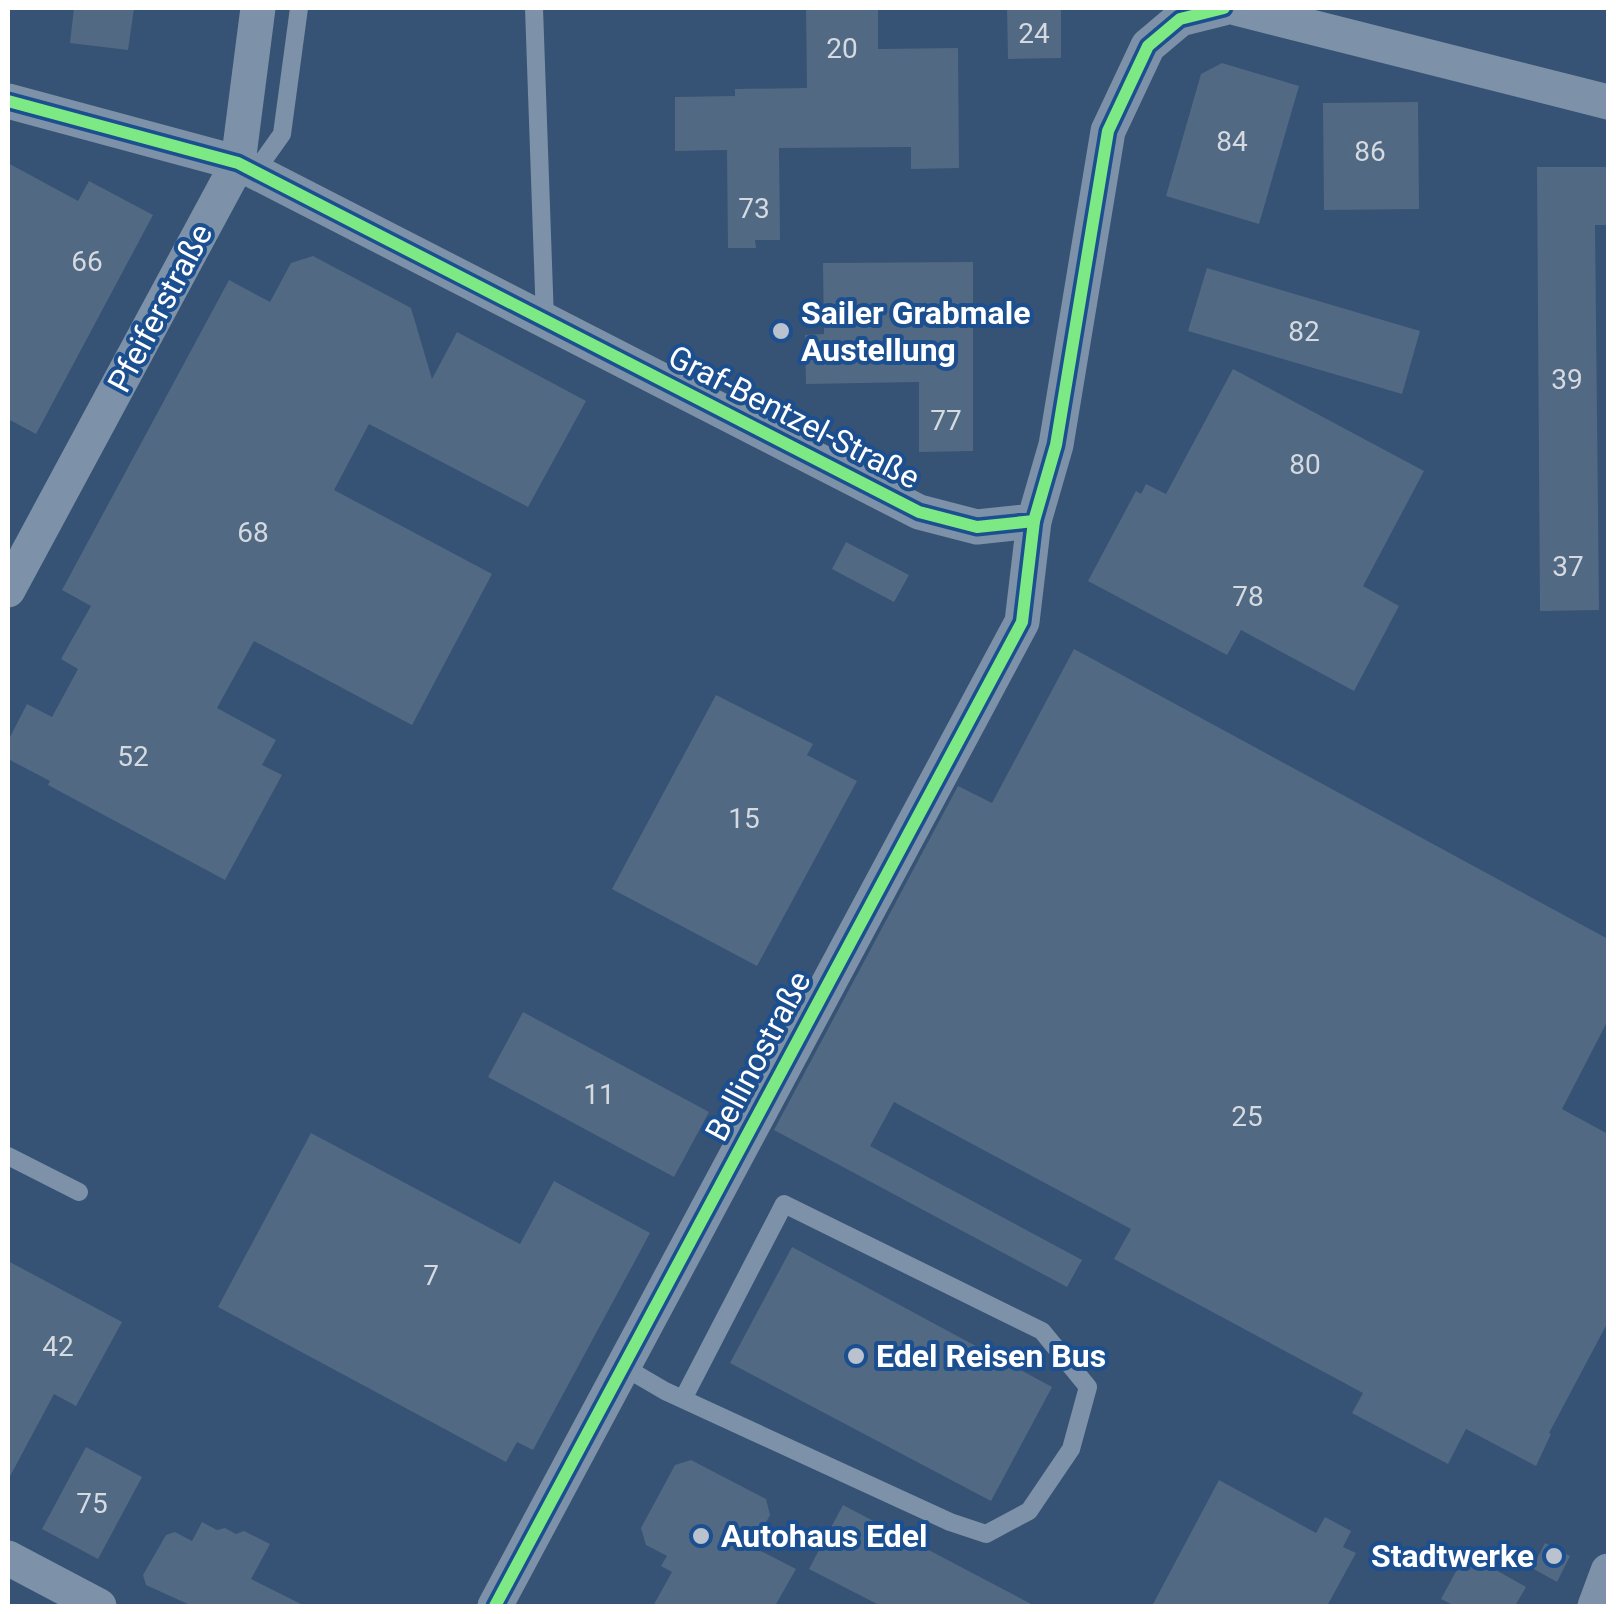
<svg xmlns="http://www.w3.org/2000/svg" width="1616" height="1614" font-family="Roboto,sans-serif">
  <rect width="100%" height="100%" fill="#365274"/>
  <!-- building -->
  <g fill="#526984">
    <path d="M 74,8 L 134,8 L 128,50 L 70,43 Z"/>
    <path d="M 806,8 L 878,8 L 878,49 L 958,48 L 959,168 L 911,169 L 911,147 L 779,148 L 780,240 L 755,240 L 756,248 L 728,248 L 727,150 L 675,151 L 675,97 L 735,96 L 735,89 L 807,88 Z"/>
    <path d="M 1007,8 L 1061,8 L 1061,58 L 1008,59 Z"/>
    <path d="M 1222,63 L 1299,86 L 1259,224 L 1166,196 L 1201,74 Z"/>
    <path d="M 1418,102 L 1419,209 L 1324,210 L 1323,103 Z"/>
    <path d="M 8,163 L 78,201 L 89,181 L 153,215 L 36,434 L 8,419 Z"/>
    <path d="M 1537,167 L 1608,167 L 1608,225 L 1595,225 L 1599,610 L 1540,611 Z"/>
    <path d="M 313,256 L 411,308 L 432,379 L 457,332 L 586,401 L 528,507 L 369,424 L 334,490 L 492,574 L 412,725 L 254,641 L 217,708 L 276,740 L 262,765 L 282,775 L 225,880 L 48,785 L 50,781 L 8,759 L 8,741 L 27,704 L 52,717 L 78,669 L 61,659 L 91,606 L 62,590 L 229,280 L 270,302 L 291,263 Z"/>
    <path d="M 973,262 L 973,451 L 919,452 L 919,382 L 806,384 L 805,335 L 824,334 L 823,263 Z"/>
    <path d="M 1207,268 L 1420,331 L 1402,394 L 1188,331 Z"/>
    <path d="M 1233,369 L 1424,471 L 1363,586 L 1399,606 L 1354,691 L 1241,630 L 1227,655 L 1088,581 L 1136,491 L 1141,494 L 1146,484 L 1166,494 Z"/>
    <path d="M 846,542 L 909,575 L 894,602 L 832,569 Z"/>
    <path d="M 1074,649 L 1608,939 L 1608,1020 L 1562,1109 L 1608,1134 L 1608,1322 L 1549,1433 L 1551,1434 L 1536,1466 L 1466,1429 L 1448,1464 L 1352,1413 L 1363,1393 L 1114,1259 L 1131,1229 L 894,1102 L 870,1146 L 1082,1260 L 1067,1287 L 774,1130 L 958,786 L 992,803 Z"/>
    <path d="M 716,695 L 813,744 L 807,755 L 857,781 L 757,966 L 612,889 Z"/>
    <path d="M 523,1012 L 709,1112 L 674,1177 L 488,1077 Z"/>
    <path d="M 311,1133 L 520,1244 L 554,1181 L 650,1233 L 533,1450 L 517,1442 L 506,1462 L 218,1307 Z"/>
    <path d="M 792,1247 L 1052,1387 L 991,1501 L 730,1363 Z"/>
    <path d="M 8,1261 L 122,1322 L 76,1406 L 54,1394 L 8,1480 Z"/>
    <path d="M 86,1447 L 142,1477 L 98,1559 L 42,1529 Z"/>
    <path d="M 691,1460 L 766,1499 L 770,1515 L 753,1547 L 796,1569 L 775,1606 L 653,1606 L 672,1572 L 661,1566 L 667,1556 L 646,1545 L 641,1528 L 675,1465 Z"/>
    <path d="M 1219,1480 L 1316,1533 L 1325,1517 L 1351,1531 L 1343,1547 L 1356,1553 L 1327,1606 L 1152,1606 Z"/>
    <path d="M 843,1505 L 1035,1606 L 881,1606 L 809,1569 Z"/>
    <path d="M 202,1522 L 217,1530 L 225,1528 L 236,1534 L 244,1531 L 270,1544 L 251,1579 L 305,1606 L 192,1606 L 146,1585 L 143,1575 L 166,1535 L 175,1532 L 192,1541 Z"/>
    <path d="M 1545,1543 L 1570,1556 L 1557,1582 L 1532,1568 Z"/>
    <path d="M 1466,1553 L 1526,1587 L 1515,1606 L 1455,1606 L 1441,1599 Z"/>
  </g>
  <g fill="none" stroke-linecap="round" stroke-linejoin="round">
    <!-- service -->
    <g stroke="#7d92a8" stroke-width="18">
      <path d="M 534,8 L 545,320"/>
      <path d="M 255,172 L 282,134 L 299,8"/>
      <path d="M 8,1156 L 79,1192"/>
      <path d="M 624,1367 L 665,1391 L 950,1522 L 986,1534 L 1029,1511 L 1071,1449 L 1088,1387 L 1042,1331 L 784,1204 L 683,1399"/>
    </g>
    <!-- minor -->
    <g stroke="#7d92a8" stroke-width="35">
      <path d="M 1236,8 L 1608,102"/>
      <path d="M 8,101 L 238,163 L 919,512 L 977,527 L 1034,521 L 1056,445 L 1108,131 L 1148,46 L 1180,19 L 1224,8"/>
      <path d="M 8,590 L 238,163 L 258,8"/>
      <path d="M 8,1558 L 99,1606"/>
      <path d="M 495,1606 L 1022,622 L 1034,521"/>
      <path d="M 1595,1606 L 1608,1571"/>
    </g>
    <!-- cycleway casing -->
    <g stroke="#1b4f8f" stroke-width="19">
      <g id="cycleway">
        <path d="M 8,101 L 238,163 L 919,512 L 977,527 L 1034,521 L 1056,445 L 1108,131 L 1148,46 L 1180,19 L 1224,8"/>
        <path d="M 495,1606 L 1022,622 L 1034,521"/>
      </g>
    </g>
    <!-- cycleway -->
    <use href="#cycleway" stroke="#7ce984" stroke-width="12"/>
  </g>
  <!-- markers -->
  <g fill="#b9c2ce" stroke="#1b4f8f" stroke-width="4">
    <circle cx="781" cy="331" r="10"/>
    <circle cx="856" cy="1356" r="10"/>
    <circle cx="701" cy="1536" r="10"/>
    <circle cx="1554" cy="1556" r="10"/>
  </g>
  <g text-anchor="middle" stroke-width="8" stroke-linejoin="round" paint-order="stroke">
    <!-- number labels -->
    <g font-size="28" fill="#d4dae0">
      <text x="1034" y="43">24</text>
      <text x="842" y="58">20</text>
      <text x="1232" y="151">84</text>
      <text x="1370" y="161">86</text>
      <text x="754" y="218">73</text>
      <text x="87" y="271">66</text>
      <text x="1304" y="341">82</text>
      <text x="1567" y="389">39</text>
      <text x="946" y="430">77</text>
      <text x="1305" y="474">80</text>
      <text x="253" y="542">68</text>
      <text x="1568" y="576">37</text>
      <text x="1248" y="606">78</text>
      <text x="133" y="766">52</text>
      <text x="744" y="828">15</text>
      <text x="599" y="1104">11</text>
      <text x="1247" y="1126">25</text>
      <text x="431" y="1285">7</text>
      <text x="58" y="1356">42</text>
      <text x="92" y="1513">75</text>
    </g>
    <!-- street labels -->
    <g font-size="32" fill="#fff" stroke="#1b4f8f">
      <text transform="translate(160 308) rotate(-62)" y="11">Pfeiferstraße</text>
      <text transform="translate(794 417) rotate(27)" y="11">Graf-Bentzel-Straße</text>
      <text transform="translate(758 1056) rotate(-62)" y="11">Bellinostraße</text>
    </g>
    <!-- poi labels -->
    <g font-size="32" font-weight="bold" fill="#fff" stroke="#1b4f8f" text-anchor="start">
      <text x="801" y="324">Sailer Grabmale<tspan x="801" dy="37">Austellung</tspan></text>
      <text x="876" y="1367">Edel Reisen Bus</text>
      <text x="721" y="1547">Autohaus Edel</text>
      <text x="1534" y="1567" text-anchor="end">Stadtwerke</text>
    </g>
  </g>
  <!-- border -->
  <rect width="1616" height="1614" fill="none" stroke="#ffffff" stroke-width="20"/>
</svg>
